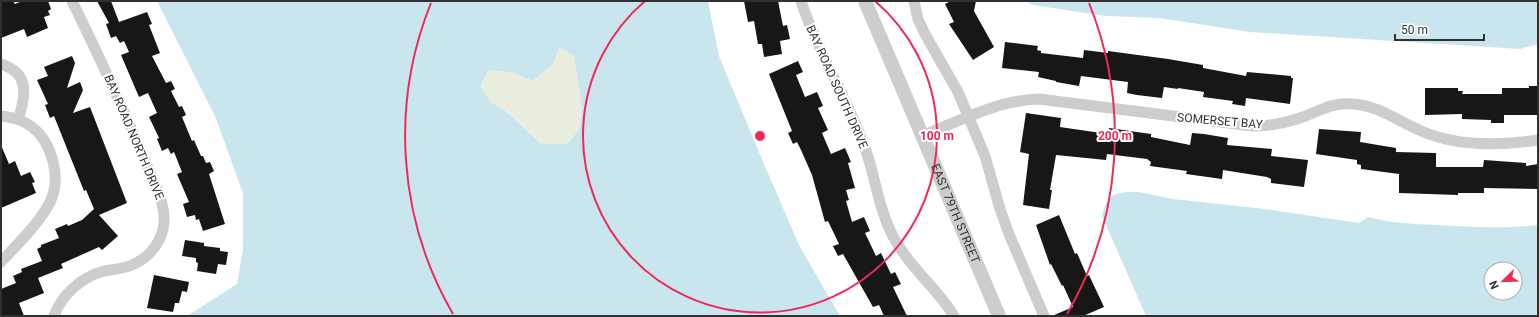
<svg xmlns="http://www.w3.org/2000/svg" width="1539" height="317" font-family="Roboto,sans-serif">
  <rect width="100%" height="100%" fill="#fff"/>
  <!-- green -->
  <path fill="#e9eede" d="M 559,46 L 574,56 L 582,108 L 580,128 L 567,144 L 541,144 L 506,110 L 490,102 L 481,87 L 488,69 L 511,72 L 532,81 L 553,65 Z"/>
  <!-- water -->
  <g fill="#c9e6ef" fill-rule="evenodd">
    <path d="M 157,1 L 708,1 L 719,56 L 764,164 L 799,245 L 840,316 L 187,316 L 237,284 L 243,249 L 243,193 L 215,116 ZM 559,47 L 574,56 L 582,108 L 580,128 L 567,144 L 541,144 L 505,110 L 490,102 L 481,86 L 488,70 L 511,72 L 532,81 L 553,65 Z"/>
    <path d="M 1025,1 L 1538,1 L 1538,44 L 1520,49 L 1250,32 L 1159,18 L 1105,16 L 1033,5 Z"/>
    <path d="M 1127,192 L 1139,192 L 1173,199 L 1265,209 L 1359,223 L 1368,217 C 1391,223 1413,224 1436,225 C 1470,227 1504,229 1538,225 L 1538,316 L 1146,316 L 1102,216 C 1106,199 1109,194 1127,192 ZM 1491,269 L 1515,269 L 1515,293 L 1491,293 Z"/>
  </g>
  <!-- building -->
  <g fill="#171717">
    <path d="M 1,1 L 13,1 L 15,4 L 22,1 L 48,1 L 51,9 L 48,11 L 50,15 L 44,17 L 48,28 L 27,37 L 24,29 L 1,38 Z"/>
    <path d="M 97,1 L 111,1 L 119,22 L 147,12 L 152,24 L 149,25 L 160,53 L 152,56 L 166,83 L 171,81 L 175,89 L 171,91 L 179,107 L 182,106 L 186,115 L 182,117 L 192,141 L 194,140 L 201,156 L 203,156 L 206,163 L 210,162 L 214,171 L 209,174 L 225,224 L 203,231 L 199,219 L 196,220 L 195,215 L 187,217 L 183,204 L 189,202 L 177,174 L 182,172 L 174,152 L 171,154 L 168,148 L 162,151 L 157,139 L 159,138 L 149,117 L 157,113 L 148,93 L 139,97 L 121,55 L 129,52 L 124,41 L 120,43 L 116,36 L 111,38 L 106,24 L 109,23 Z"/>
    <path d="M 744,1 L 778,1 L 783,26 L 787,25 L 790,39 L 780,41 L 782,54 L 764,57 L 762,44 L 758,44 L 754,21 L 748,22 Z"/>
    <path d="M 951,1 L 976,1 L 974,11 L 994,47 L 973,60 L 949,24 L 954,22 L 945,4 Z"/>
    <path d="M 1005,42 L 1038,46 L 1037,50 L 1041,51 L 1041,53 L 1083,58 L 1084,50 L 1108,53 L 1108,51 L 1168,59 L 1203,65 L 1203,68 L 1246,76 L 1247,72 L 1291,76 L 1291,78 L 1293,78 L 1290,104 L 1246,98 L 1245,106 L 1232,104 L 1233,101 L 1203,97 L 1204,92 L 1178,88 L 1178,89 L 1164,87 L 1162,98 L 1137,95 L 1127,93 L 1128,82 L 1081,76 L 1079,86 L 1056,82 L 1056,81 L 1038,77 L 1039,72 L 1002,68 Z"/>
    <path d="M 72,56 L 75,63 L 67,88 L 80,82 L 83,90 L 73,113 L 90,107 L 127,203 L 99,215 L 118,236 L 102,250 L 99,247 L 61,264 L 63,268 L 38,278 L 44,293 L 19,303 L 24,316 L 1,316 L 1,289 L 16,283 L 13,276 L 22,272 L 21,269 L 42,261 L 37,249 L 41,247 L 41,245 L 59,238 L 55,229 L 67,224 L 68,226 L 82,220 L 94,209 L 86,190 L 84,191 L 54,116 L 50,118 L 45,105 L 48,104 L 37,80 L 48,76 L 44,67 Z"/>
    <path d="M 798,61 L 803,72 L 796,75 L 805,97 L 817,92 L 823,106 L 818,108 L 828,130 L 822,133 L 831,154 L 845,148 L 851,162 L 848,163 L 855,188 L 846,190 L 849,200 L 846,201 L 852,222 L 864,217 L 870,231 L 865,233 L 876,256 L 881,253 L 891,274 L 895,272 L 901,284 L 893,287 L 907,316 L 884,316 L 879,305 L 873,307 L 843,254 L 838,256 L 833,246 L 839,244 L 828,221 L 825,222 L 812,175 L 801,150 L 797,142 L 793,144 L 788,133 L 792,131 L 769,74 Z"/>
    <path d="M 1529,86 L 1538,86 L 1538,115 L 1504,115 L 1504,123 L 1491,123 L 1491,120 L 1462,119 L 1462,114 L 1425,115 L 1425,88 L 1458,88 L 1458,91 L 1463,91 L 1462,94 L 1502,94 L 1502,88 L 1529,88 Z"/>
    <path d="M 1026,113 L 1061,118 L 1060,127 L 1108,134 L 1109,128 L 1151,134 L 1151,137 L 1190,145 L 1192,133 L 1204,134 L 1228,138 L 1227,145 L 1272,149 L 1271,156 L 1308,160 L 1304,187 L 1271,183 L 1271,179 L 1267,177 L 1223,170 L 1222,179 L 1186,174 L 1187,171 L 1150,166 L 1151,162 L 1147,159 L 1107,154 L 1106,160 L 1056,155 L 1050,190 L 1052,190 L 1049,209 L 1023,205 L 1029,154 L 1020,152 Z"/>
    <path d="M 1319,129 L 1361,132 L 1360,142 L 1396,148 L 1396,152 L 1436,153 L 1436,167 L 1483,167 L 1484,160 L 1526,163 L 1526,166 L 1538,164 L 1538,189 L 1484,188 L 1484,193 L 1458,193 L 1458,195 L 1399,193 L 1399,174 L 1361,169 L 1361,165 L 1357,164 L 1357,160 L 1316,154 Z"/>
    <path d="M 1,145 L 9,164 L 15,161 L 21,176 L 30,172 L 35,182 L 32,183 L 36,193 L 1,208 Z"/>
    <path d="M 1059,215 L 1075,254 L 1077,253 L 1087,276 L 1089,275 L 1104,307 L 1083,316 L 1052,316 L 1073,307 L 1063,285 L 1062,286 L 1051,264 L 1050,265 L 1036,225 Z"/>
    <path d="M 185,240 L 204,243 L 204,246 L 220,248 L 220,251 L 228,252 L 226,265 L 218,264 L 216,274 L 197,271 L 198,263 L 196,262 L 196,258 L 182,256 Z"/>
    <path d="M 154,275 L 189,282 L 187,292 L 182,291 L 179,303 L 175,303 L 173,312 L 147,308 Z"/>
  </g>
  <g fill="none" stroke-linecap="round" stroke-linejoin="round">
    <!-- minor -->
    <g stroke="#cdcdcd" stroke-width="11">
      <path d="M 801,1 C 817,51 846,96 864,145 C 876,177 878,210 895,240 C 911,269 937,288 954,316"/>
      <path d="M 914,1 L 918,19 L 925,34 L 958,92 L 985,156 L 1000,209 L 1009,234 L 1044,316"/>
      <path d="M 1,64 C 30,73 26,96 18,119"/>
      <path d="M 1,116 C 12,117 23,120 32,127 C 52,142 61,177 51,200 C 43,219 16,246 1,262"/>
      <path d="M 922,136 C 959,121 998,100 1039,99 L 1252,126 C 1268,126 1282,124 1297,119 C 1316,113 1331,102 1352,104 C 1377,105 1396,120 1419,130 C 1456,147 1498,146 1538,140"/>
      <path d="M 54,316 C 62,294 82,277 104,271 C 114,269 125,269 134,264 C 150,257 163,240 164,222 C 165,199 151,176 143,156 C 121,103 97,52 72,1"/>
    </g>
    <!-- tertiary -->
    <path stroke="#cdcdcd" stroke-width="14" id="s1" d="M 865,1 L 999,316"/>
  </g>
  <!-- distance rings -->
  <g fill="none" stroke="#f22857" stroke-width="2">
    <path d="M875 1A177 177 0 1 1 645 1"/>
    <path d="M453 314A355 355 0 0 1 431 3M1089 3A355 355 0 0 1 1067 314"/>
  </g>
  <g text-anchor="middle" stroke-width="4" stroke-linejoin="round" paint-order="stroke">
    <!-- street labels -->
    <g font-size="12" fill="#303030" stroke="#fff">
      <text transform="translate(837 87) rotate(66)" y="4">BAY ROAD SOUTH DRIVE</text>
      <text transform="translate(1220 121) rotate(5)" y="4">SOMERSET BAY</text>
      <text transform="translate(134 137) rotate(67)" y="4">BAY ROAD NORTH DRIVE</text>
      <text dy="4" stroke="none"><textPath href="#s1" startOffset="231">EAST 79TH STREET</textPath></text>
    </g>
  </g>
  <circle cx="760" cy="136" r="6" fill="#f22857" stroke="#fff" stroke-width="2"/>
  <g font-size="12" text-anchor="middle" font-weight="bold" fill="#f22857" stroke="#fff" stroke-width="4" stroke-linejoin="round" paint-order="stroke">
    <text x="937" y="140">100 m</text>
    <text x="1115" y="140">200 m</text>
  </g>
  <!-- border -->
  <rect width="1539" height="317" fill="none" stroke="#303030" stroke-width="4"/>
  <!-- north arrow -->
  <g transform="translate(1503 281) rotate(247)"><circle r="19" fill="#ffffff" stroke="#acacac"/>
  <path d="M0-3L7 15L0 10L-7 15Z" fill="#f22857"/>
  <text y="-6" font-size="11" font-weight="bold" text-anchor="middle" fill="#303030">N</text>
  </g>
  <!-- scale -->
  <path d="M1395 34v6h89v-6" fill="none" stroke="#303030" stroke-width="2"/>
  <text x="1401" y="34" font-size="12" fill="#303030" stroke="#ffffff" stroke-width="3" paint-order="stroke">50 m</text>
</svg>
